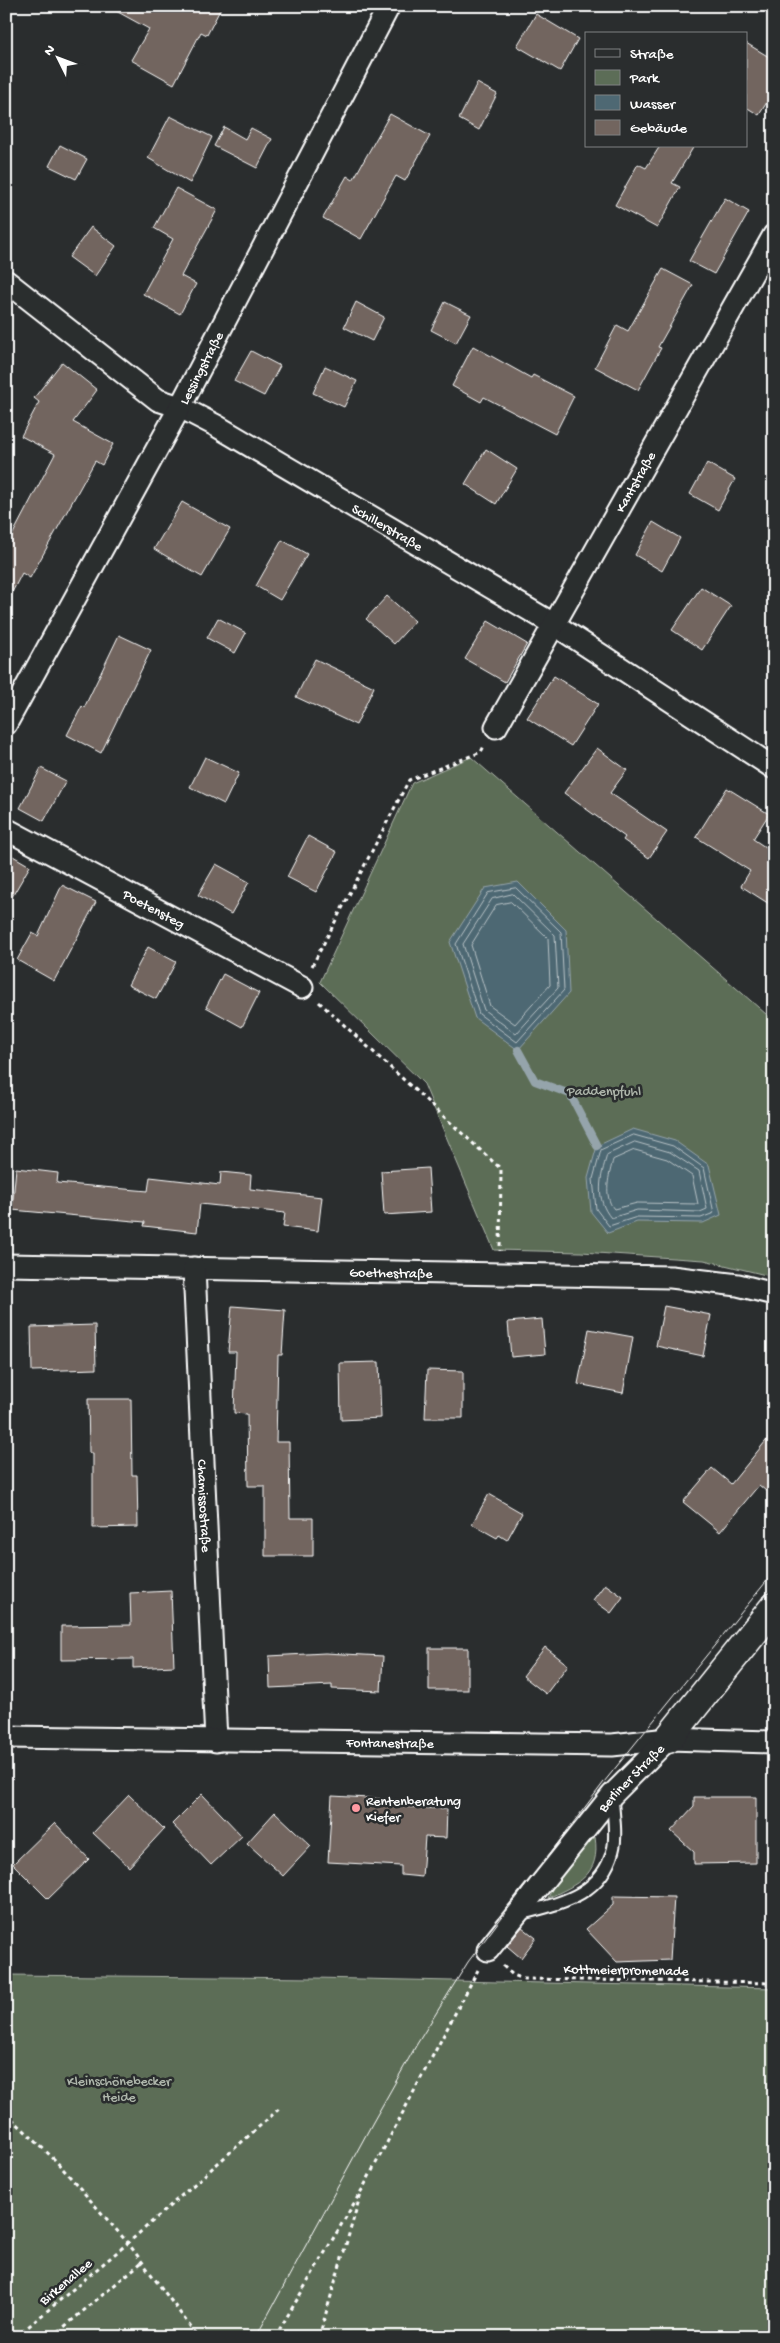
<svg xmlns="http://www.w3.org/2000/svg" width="780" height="2343" font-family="'Gochi Hand',sans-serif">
  <rect width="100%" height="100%" fill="#2a2d2e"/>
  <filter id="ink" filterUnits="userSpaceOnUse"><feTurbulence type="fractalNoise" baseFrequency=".02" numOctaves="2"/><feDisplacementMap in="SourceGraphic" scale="10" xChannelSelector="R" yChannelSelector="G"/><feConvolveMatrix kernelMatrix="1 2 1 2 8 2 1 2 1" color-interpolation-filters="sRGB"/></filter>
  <g filter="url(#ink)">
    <!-- green -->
    <g fill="#5c6d57" stroke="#aeb6ab">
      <path d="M 471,757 L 774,1021 L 774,1277 L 704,1260 L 581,1252 L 494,1250 L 424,1084 L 320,982 L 412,783 Z"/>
      <path d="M 595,1837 C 601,1875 578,1884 548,1898 L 564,1864 Z"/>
      <path d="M 6,1975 L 315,1978 L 774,1988 L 774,2337 L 6,2337 Z"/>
    </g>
    <!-- water -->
    <g fill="#4e6873" stroke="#95a4ab">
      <path d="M 518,882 L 566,930 L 569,993 L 518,1050 L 475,1018 L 450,942 L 485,888 Z"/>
      <path d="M 633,1129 L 675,1141 L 709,1165 L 721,1215 L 703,1223 L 637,1222 L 608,1233 L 591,1212 L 588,1178 L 597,1146 Z"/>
    </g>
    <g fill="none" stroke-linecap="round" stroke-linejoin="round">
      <!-- shore -->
      <g stroke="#b8c3c7" stroke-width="1">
        <path d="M 516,888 L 561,932 L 564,990 L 517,1042 L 479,1014 L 456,944 L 488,893 Z"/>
        <path d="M 513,894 L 555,935 L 558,988 L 516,1034 L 484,1010 L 463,944 L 492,899 Z"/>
        <path d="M 511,902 L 548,938 L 550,985 L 515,1024 L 490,1006 L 471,945 L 496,905 Z"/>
        <path d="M 634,1135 L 673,1146 L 704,1168 L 714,1213 L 701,1218 L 637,1217 L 609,1226 L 596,1209 L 593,1179 L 601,1150 Z"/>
        <path d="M 635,1142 L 670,1152 L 699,1171 L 707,1209 L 700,1212 L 637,1210 L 611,1218 C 595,1199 600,1178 607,1155 Z"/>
        <path d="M 635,1150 L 667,1159 L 692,1176 L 698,1204 L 637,1203 L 614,1209 C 603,1196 609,1175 613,1160 Z"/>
      </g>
      <!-- stream -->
      <path stroke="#95a4ab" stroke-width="8" d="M 518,1050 L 535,1081 L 570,1094 L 597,1146"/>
    </g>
    <!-- building -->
    <g fill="#72655f" stroke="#fff">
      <path d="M 107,6 L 222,6 L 207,35 L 201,32 L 174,84 L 131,60 L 149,29 Z"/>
      <path d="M 536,14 L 578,39 L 560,71 L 517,46 Z"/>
      <path d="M 746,43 L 774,60 L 774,91 L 759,115 L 746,107 Z"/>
      <path d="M 477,83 L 497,94 L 479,130 L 459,119 Z"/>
      <path d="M 390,114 L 430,136 L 405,181 L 396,176 L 361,239 L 323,218 L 347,176 L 353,180 Z"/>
      <path d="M 170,116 L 212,137 L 190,183 L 148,158 Z"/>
      <path d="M 224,127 L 245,139 L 251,128 L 272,139 L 257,168 L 214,146 Z"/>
      <path d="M 60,145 L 87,159 L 76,179 L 49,166 Z"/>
      <path d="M 660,146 L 694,146 L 672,183 L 680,187 L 657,228 L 615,205 L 638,164 L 646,168 Z"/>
      <path d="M 176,188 L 217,210 L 181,276 L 196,284 L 180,314 L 143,294 L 173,239 L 154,228 Z"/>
      <path d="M 725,198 L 749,212 L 714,274 L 689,261 Z"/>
      <path d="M 91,227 L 116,246 L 95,276 L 69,257 Z"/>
      <path d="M 663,269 L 693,285 L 658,347 L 661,348 L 638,390 L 595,367 L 617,325 L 628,331 Z"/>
      <path d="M 356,302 L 384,317 L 372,341 L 344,327 Z"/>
      <path d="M 445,302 L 471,315 L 456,343 L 431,330 Z"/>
      <path d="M 473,346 L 531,378 L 533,375 L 574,396 L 555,434 L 484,397 L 481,402 L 452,386 Z"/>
      <path d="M 251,351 L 280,366 L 264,396 L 234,381 Z"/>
      <path d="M 62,362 L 97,390 L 73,422 L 113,444 L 102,465 L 95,461 L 30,578 L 22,573 L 6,604 L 6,547 L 55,454 L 21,436 L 39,402 L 34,398 Z"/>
      <path d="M 325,366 L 357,381 L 344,407 L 313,393 Z"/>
      <path d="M 486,449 L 517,469 L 496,504 L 465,484 Z"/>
      <path d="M 707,463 L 735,479 L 718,510 L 690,494 Z"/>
      <path d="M 182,502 L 230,529 L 202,577 L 154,549 Z"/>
      <path d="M 653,522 L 680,538 L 662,571 L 635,555 Z"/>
      <path d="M 282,540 L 307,554 L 280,600 L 256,586 Z"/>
      <path d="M 701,587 L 731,606 L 702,650 L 672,630 Z"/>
      <path d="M 387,596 L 415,621 L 394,644 L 366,619 Z"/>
      <path d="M 218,618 L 246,633 L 235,653 L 207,638 Z"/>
      <path d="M 488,621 L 527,644 L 505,682 L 465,659 Z"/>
      <path d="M 119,635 L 151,650 L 101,753 L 67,735 L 82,706 L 84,708 Z"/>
      <path d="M 315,659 L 374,687 L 356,725 L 296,697 Z"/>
      <path d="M 554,676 L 598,704 L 571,746 L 527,718 Z"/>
      <path d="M 597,748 L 627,770 L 610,793 L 667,832 L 649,858 L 623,840 L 625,837 L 564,793 Z"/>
      <path d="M 205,757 L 239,773 L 224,804 L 190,787 Z"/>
      <path d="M 41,768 L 66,781 L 44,821 L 20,808 Z"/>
      <path d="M 727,788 L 769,814 L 753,839 L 774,853 L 774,907 L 741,886 L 750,871 L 696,837 Z"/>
      <path d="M 308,836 L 337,852 L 316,892 L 287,877 Z"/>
      <path d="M 6,852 L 30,866 L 6,907 Z"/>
      <path d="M 216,864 L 249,882 L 231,914 L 198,895 Z"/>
      <path d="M 62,885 L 96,902 L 54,981 L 17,960 L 32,933 L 38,936 Z"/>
      <path d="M 148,947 L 176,962 L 156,999 L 128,985 Z"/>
      <path d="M 223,974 L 259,993 L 242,1027 L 206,1007 Z"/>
      <path d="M 16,1168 L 58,1173 L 57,1183 L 148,1191 L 150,1177 L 220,1185 L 221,1172 L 251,1175 L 250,1189 L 322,1197 L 318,1231 L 283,1227 L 285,1213 L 200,1204 L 197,1232 L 144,1226 L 145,1222 L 12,1210 Z"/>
      <path d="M 428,1168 L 431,1212 L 384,1215 L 381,1171 Z"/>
      <path d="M 232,1306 L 285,1310 L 282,1355 L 278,1355 L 276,1442 L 289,1442 L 290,1518 L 313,1518 L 313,1556 L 265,1556 L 265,1486 L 248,1486 L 247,1414 L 234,1413 L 236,1352 L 228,1352 Z"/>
      <path d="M 664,1306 L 711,1315 L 703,1356 L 656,1346 Z"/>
      <path d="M 542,1319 L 545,1354 L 511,1357 L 508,1322 Z"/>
      <path d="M 95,1325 L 96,1369 L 32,1371 L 31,1327 Z"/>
      <path d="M 589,1329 L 633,1337 L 623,1393 L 578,1384 Z"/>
      <path d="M 379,1362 L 381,1418 L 341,1420 L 340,1363 Z"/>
      <path d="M 427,1370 L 463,1371 L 463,1418 L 425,1418 Z"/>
      <path d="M 88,1399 L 131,1399 L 132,1475 L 137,1475 L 138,1527 L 93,1528 L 93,1453 L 89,1453 Z"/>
      <path d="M 774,1431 L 774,1481 L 766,1491 L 759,1485 L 720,1532 L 683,1502 L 712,1468 L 731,1484 Z"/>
      <path d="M 489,1494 L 522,1513 L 507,1540 L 499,1535 L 497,1538 L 472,1524 Z"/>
      <path d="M 605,1584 L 623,1597 L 611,1613 L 593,1600 Z"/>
      <path d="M 171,1591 L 174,1666 L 133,1668 L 133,1659 L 61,1660 L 61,1626 L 131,1625 L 130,1593 Z"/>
      <path d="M 545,1647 L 568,1665 L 546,1694 L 523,1676 Z"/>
      <rect x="429" y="1648" width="39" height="42"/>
      <path d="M 325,1653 L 383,1656 L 381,1691 L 332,1689 L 332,1685 L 270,1688 L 269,1656 Z"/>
      <path d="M 202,1794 L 242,1836 L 211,1865 L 172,1824 Z"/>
      <path d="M 129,1795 L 164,1829 L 129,1867 L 93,1833 Z"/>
      <path d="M 332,1796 L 388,1799 L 387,1806 L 447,1809 L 446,1838 L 425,1837 L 422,1877 L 401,1875 L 401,1866 L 328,1862 Z"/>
      <path d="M 694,1797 L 756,1797 L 756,1863 L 694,1864 L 694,1852 L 671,1831 L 694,1806 Z"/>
      <path d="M 275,1812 L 311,1846 L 283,1876 L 247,1843 Z"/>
      <path d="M 55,1823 L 89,1859 L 48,1899 L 13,1864 Z"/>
      <path d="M 613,1896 L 674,1897 L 670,1960 L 617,1962 L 586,1929 L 613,1905 Z"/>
      <path d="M 522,1927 L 536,1938 L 521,1958 L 507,1946 Z"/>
    </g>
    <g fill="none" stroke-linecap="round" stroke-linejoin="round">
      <!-- lane casing -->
      <g stroke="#fff" stroke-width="15">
        <path id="lane" d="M 520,1914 C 560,1903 601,1896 613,1850 C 617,1837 613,1811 612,1796"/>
      </g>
      <!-- street casing -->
      <g stroke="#fff" stroke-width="25">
        <g id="street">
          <path id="s1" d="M 6,281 L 158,400 L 180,407 L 215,425 L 555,625 L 774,768"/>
          <path id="s2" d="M 6,724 L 180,407 L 389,6"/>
          <path id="s3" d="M 496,727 L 774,235"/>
          <path id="s4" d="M 6,829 L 302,987"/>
          <path id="s5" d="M 6,1265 L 671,1277 L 738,1285 L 774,1294"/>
          <path id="s6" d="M 194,1268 L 216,1741"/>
          <path id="s7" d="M 6,1737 L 612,1745 L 668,1739 L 774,1742"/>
          <path id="s8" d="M 488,1950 L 612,1795 L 668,1739"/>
        </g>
      </g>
      <!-- secondary casing -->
      <g stroke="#fff" stroke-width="31">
        <path id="secondary" d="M 668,1739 L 774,1607"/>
      </g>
      <!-- path -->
      <g stroke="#fff" stroke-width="3" stroke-dasharray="4 4" stroke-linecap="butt">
        <path d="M 312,966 L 409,780 L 481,752 L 484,746"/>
        <path d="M 319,1002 L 501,1169 L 500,1251"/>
        <path d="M 503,1966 L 513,1975 L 524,1979 L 774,1983"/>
        <path d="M 6,2113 L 55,2160 L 128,2243 L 198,2337"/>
        <path d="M 16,2337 L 128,2243 L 279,2109"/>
        <path d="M 52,2337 L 142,2262"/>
        <path d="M 275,2337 L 363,2188 L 478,1970"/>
        <path d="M 319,2337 L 361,2193"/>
      </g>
      <!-- lane -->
      <use href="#lane" stroke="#2a2d2e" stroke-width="11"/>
      <!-- street -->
      <use href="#street" stroke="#2a2d2e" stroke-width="21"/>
      <!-- secondary -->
      <use href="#secondary" stroke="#2a2d2e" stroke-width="28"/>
      <!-- tram -->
      <path stroke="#fff" stroke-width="1" d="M 256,2337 L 373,2122 L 417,2044 L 468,1962 L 604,1782 L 774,1572"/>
    </g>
  </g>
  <!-- markers -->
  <circle fill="#ff9aa2" stroke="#2a2d2e" stroke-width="2" cx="356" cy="1808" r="5"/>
  <g text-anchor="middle" stroke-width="5" stroke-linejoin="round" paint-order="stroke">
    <!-- street labels -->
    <g font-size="14" fill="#fff" stroke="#2a2d2e">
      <text dy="5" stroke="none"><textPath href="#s2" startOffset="406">Lessingstraße</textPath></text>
      <text dy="5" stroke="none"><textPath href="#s3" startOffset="282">Kantstraße</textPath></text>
      <text dy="5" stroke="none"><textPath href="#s1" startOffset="456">Schillerstraße</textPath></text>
      <text dy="5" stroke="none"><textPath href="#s4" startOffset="168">Poetensteg</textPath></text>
      <text dy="5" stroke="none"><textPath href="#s5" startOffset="385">Goethestraße</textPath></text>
      <text dy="5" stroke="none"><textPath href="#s6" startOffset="238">Chamissostraße</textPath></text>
      <text dy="5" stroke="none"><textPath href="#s7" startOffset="384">Fontanestraße</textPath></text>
      <text dy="5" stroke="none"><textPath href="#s8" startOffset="224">Berliner Straße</textPath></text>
      <text transform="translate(626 1969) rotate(1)" y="5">Kottmeierpromenade</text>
      <text transform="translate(65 2281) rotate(-40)" y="5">Birkenallee</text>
    </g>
    <!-- park labels -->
    <g font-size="14" fill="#aeb6ab" stroke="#2a2d2e">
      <text x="604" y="1095">Paddenpfuhl</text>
      <text x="119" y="2085">Kleinschönebecker<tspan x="119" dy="16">Heide</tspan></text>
    </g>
    <!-- poi labels -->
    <g font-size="14" fill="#fff" stroke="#2a2d2e" text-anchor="start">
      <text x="366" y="1805">Rentenberatung<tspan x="366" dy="16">Kiefer</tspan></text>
    </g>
  </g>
  <!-- margin -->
  <rect width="780" height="2343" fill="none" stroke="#2a2d2e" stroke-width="25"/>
  <rect x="12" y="12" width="755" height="2318" fill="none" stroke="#fff" stroke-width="2" filter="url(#ink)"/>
  <!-- legend -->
  <rect x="585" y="32" width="162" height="115" fill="#2a2d2e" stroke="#7f8182"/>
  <rect x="595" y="49" width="25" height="8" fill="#2a2d2e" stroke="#7f8182"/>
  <text x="630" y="58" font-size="15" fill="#ffffff">Straße</text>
  <rect x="595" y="70" width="25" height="15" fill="#5c6d57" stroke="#7f8182"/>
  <text x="630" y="82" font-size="15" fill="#ffffff">Park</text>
  <rect x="595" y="95" width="25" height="15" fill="#4e6873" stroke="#7f8182"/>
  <text x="630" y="108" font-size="15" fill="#ffffff">Wasser</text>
  <rect x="595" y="120" width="25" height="15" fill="#72655f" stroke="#7f8182"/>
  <text x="630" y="132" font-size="15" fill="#ffffff">Gebäude</text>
  <!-- north arrow -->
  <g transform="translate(58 58) rotate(312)" stroke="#2a2d2e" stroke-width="4" paint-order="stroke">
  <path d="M0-4L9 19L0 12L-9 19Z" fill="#ffffff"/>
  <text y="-8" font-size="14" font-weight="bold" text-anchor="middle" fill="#ffffff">N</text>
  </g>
</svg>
